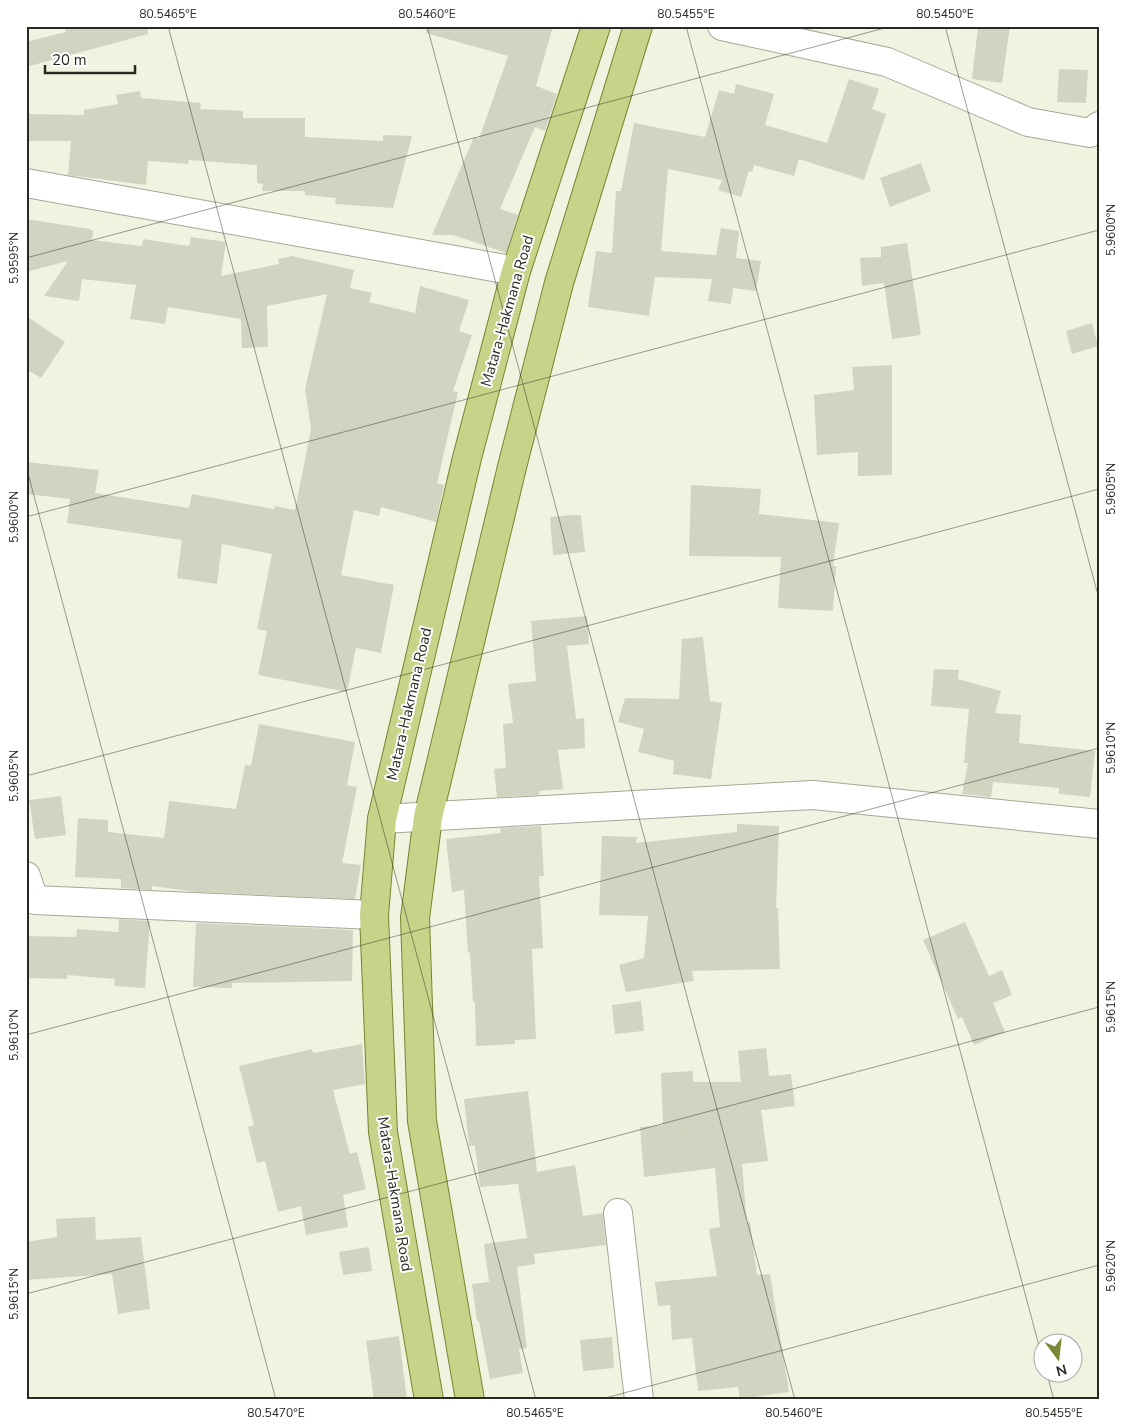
<svg xmlns="http://www.w3.org/2000/svg" width="1125" height="1426" font-family="'Nunito Sans',sans-serif">
  <rect width="100%" height="100%" fill="#eff4e1"/>
  <!-- building -->
  <g fill="#d0d5c2">
    <path d="M 64,26 L 147,26 L 148,34 L 26,67 L 26,42 L 66,32 Z"/>
    <path d="M 427,26 L 553,26 L 536,86 L 557,94 L 545,131 L 535,127 L 500,209 L 518,215 L 506,253 L 453,235 L 432,235 L 474,137 L 479,139 L 508,56 L 426,33 Z"/>
    <path d="M 978,26 L 1010,26 L 1002,83 L 972,79 Z"/>
    <path d="M 1059,69 L 1088,70 L 1086,103 L 1057,102 Z"/>
    <path d="M 849,79 L 879,89 L 872,109 L 886,114 L 864,180 L 799,159 L 794,176 L 754,165 L 752,172 L 749,171 L 741,197 L 718,190 L 722,180 L 668,169 L 661,251 L 716,255 L 721,228 L 739,231 L 736,258 L 761,261 L 756,291 L 733,288 L 731,304 L 708,301 L 712,279 L 655,277 L 649,316 L 588,307 L 596,251 L 612,253 L 616,191 L 621,191 L 634,123 L 705,137 L 719,90 L 734,94 L 736,84 L 774,94 L 765,125 L 827,143 Z"/>
    <path d="M 140,91 L 141,98 L 201,103 L 200,109 L 243,111 L 243,118 L 305,118 L 305,137 L 383,141 L 383,135 L 412,136 L 393,208 L 335,204 L 336,198 L 305,195 L 305,191 L 262,191 L 263,184 L 257,183 L 257,165 L 189,160 L 188,164 L 148,161 L 146,185 L 68,175 L 71,141 L 26,141 L 26,114 L 84,115 L 84,110 L 118,104 L 116,95 Z"/>
    <path d="M 921,163 L 931,191 L 890,207 L 880,178 Z"/>
    <path d="M 26,219 L 90,229 L 93,231 L 92,240 L 142,246 L 143,239 L 189,246 L 191,237 L 226,242 L 221,276 L 279,264 L 278,259 L 292,256 L 354,270 L 350,288 L 372,293 L 369,302 L 415,313 L 420,286 L 469,300 L 459,331 L 472,335 L 453,391 L 458,392 L 437,483 L 444,485 L 436,522 L 381,507 L 379,516 L 354,510 L 341,575 L 394,585 L 381,653 L 356,648 L 347,692 L 258,675 L 267,631 L 257,629 L 272,554 L 222,544 L 217,584 L 177,578 L 182,540 L 67,523 L 70,499 L 26,494 L 26,462 L 99,470 L 95,493 L 189,508 L 192,494 L 274,509 L 275,506 L 295,510 L 311,429 L 305,389 L 327,294 L 267,306 L 268,347 L 242,348 L 241,319 L 168,307 L 165,324 L 130,319 L 136,285 L 82,279 L 79,301 L 44,296 L 68,261 L 26,272 Z"/>
    <path d="M 907,243 L 921,335 L 892,339 L 884,283 L 862,286 L 860,258 L 881,257 L 881,247 Z"/>
    <path d="M 26,316 L 65,342 L 41,378 L 26,369 Z"/>
    <path d="M 1092,323 L 1098,346 L 1072,354 L 1066,331 Z"/>
    <path d="M 892,365 L 892,475 L 858,476 L 858,452 L 817,455 L 814,395 L 854,390 L 852,367 Z"/>
    <path d="M 691,485 L 761,489 L 759,514 L 839,523 L 833,566 L 836,566 L 833,611 L 778,608 L 781,557 L 689,556 Z"/>
    <path d="M 571,515 L 581,515 L 585,552 L 553,555 L 550,517 Z"/>
    <path d="M 587,616 L 589,644 L 567,646 L 576,719 L 584,718 L 585,748 L 558,750 L 563,789 L 539,791 L 539,795 L 497,797 L 494,769 L 506,768 L 503,724 L 513,723 L 508,684 L 536,681 L 531,621 Z"/>
    <path d="M 703,637 L 710,701 L 722,703 L 711,779 L 673,774 L 674,761 L 638,752 L 644,729 L 618,722 L 625,698 L 679,699 L 682,639 Z"/>
    <path d="M 934,669 L 959,670 L 958,679 L 1001,691 L 995,713 L 1021,715 L 1019,743 L 1095,751 L 1090,797 L 1059,794 L 1059,788 L 993,782 L 991,797 L 962,794 L 968,763 L 964,763 L 969,709 L 931,706 Z"/>
    <path d="M 259,724 L 355,742 L 347,785 L 357,787 L 342,863 L 361,865 L 355,899 L 197,892 L 152,886 L 152,890 L 121,888 L 121,879 L 75,877 L 78,818 L 108,820 L 108,832 L 164,838 L 169,801 L 236,809 L 245,765 L 251,766 Z"/>
    <path d="M 61,796 L 66,835 L 35,839 L 29,800 Z"/>
    <path d="M 737,824 L 779,826 L 776,908 L 778,908 L 780,969 L 692,971 L 694,981 L 626,992 L 619,965 L 644,958 L 648,916 L 599,915 L 602,836 L 637,837 L 636,843 L 737,832 Z"/>
    <path d="M 541,826 L 544,876 L 539,876 L 543,948 L 532,949 L 536,1039 L 515,1040 L 515,1044 L 476,1046 L 475,1002 L 473,1002 L 470,952 L 468,953 L 464,890 L 452,892 L 446,839 L 501,833 L 500,828 Z"/>
    <path d="M 119,919 L 150,921 L 145,988 L 114,986 L 115,979 L 67,975 L 67,979 L 26,978 L 26,936 L 76,937 L 77,929 L 118,932 Z"/>
    <path d="M 965,922 L 989,976 L 1002,970 L 1012,995 L 993,1003 L 1005,1032 L 974,1045 L 962,1017 L 958,1019 L 923,940 Z"/>
    <path d="M 196,923 L 353,930 L 352,981 L 232,983 L 232,988 L 193,987 Z"/>
    <path d="M 641,1001 L 644,1031 L 615,1034 L 612,1005 Z"/>
    <path d="M 362,1044 L 365,1084 L 333,1090 L 350,1154 L 357,1152 L 366,1189 L 343,1195 L 348,1227 L 306,1235 L 301,1206 L 278,1212 L 265,1161 L 257,1163 L 248,1127 L 254,1125 L 239,1066 L 312,1049 L 313,1053 Z"/>
    <path d="M 766,1048 L 769,1076 L 791,1074 L 795,1106 L 761,1110 L 768,1161 L 742,1164 L 747,1223 L 750,1222 L 757,1275 L 770,1274 L 789,1392 L 740,1399 L 738,1387 L 698,1391 L 692,1338 L 672,1340 L 670,1305 L 658,1306 L 655,1282 L 717,1276 L 709,1229 L 720,1227 L 715,1168 L 644,1177 L 640,1127 L 663,1125 L 661,1073 L 693,1071 L 693,1082 L 741,1082 L 738,1051 Z"/>
    <path d="M 528,1091 L 537,1172 L 575,1165 L 583,1216 L 603,1213 L 606,1245 L 534,1254 L 535,1264 L 517,1267 L 527,1348 L 519,1349 L 523,1373 L 490,1379 L 479,1321 L 477,1321 L 472,1284 L 489,1282 L 484,1244 L 527,1238 L 518,1184 L 480,1187 L 475,1146 L 469,1146 L 464,1099 Z"/>
    <path d="M 95,1217 L 96,1240 L 141,1237 L 150,1309 L 118,1314 L 112,1274 L 26,1280 L 26,1242 L 57,1237 L 56,1219 Z"/>
    <path d="M 369,1247 L 372,1271 L 343,1275 L 339,1252 Z"/>
    <path d="M 399,1336 L 407,1400 L 374,1400 L 366,1341 Z"/>
    <path d="M 612,1337 L 614,1368 L 583,1371 L 580,1340 Z"/>
  </g>
  <g fill="none" stroke-linecap="round" stroke-linejoin="round">
    <!-- minor casing -->
    <g stroke="#a4a897" stroke-width="30">
      <g id="minor">
        <path d="M 722,26 L 887,62 L 1028,122 L 1090,133 L 1099,126"/>
        <path d="M 26,183 L 516,271"/>
        <path d="M 382,819 L 813,795 L 1099,824"/>
        <path d="M 26,876 L 34,900 L 374,915"/>
        <path d="M 618,1213 L 639,1400"/>
      </g>
    </g>
    <!-- primary casing -->
    <g stroke="#778530" stroke-width="30">
      <g id="primary">
        <path d="M 429,1400 L 383,1132 L 374,915 L 382,819 L 467,458 L 516,271 L 596,26"/>
        <path d="M 470,1400 L 422,1121 L 415,918 L 428,817 L 512,467 L 559,283 L 638,26"/>
      </g>
    </g>
    <!-- minor -->
    <use href="#minor" stroke="#fff" stroke-width="28"/>
    <!-- primary -->
    <use href="#primary" stroke="#c7d388" stroke-width="28"/>
  </g>
  <!-- ticks -->
  <path fill="none" stroke="#272922" stroke-width="1" stroke-opacity="0.45" d="M 168,26 L 536,1400M 427,26 L 795,1400M 686,26 L 1042,1357M 945,26 L 1099,599M 26,258 L 892,26M 26,466 L 276,1400M 26,517 L 1099,230M 26,776 L 1099,489M 26,1035 L 1099,748M 26,1294 L 1099,1007M 1047,1374 L 1054,1400M 598,1400 L 1099,1265"/>
  <g text-anchor="middle" stroke-width="4" stroke-linejoin="round" paint-order="stroke">
    <!-- street labels -->
    <g font-size="15" fill="#272922" stroke="#fff">
      <text transform="translate(507 311) rotate(-74)" y="5">Matara-Hakmana Road</text>
      <text transform="translate(409 704) rotate(-77)" y="5">Matara-Hakmana Road</text>
      <text transform="translate(395 1194) rotate(81)" y="5">Matara-Hakmana Road</text>
    </g>
  </g>
  <!-- border -->
  <rect width="1125" height="1426" fill="none" stroke="#ffffff" stroke-width="55"/>
  <!-- north arrow -->
  <g transform="translate(1058 1358) rotate(165)"><circle r="24" fill="#ffffff" stroke="#a9a9a7"/>
  <path d="M0-4L9 19L0 12L-9 19Z" fill="#7b8937"/>
  <text y="-8" font-size="14" font-weight="bold" text-anchor="middle" fill="#272922">N</text>
  </g>
  <!-- scale -->
  <path d="M45 65v8h90v-8" fill="none" stroke="#272922" stroke-width="2.5"/>
  <text x="52" y="65" font-size="15" fill="#272922" stroke="#ffffff" stroke-width="4" paint-order="stroke">20 m</text>
  <rect x="28" y="28" width="1070" height="1370" fill="none" stroke="#272922" stroke-width="2"/>
  <g font-size="12" text-anchor="middle" fill="#272922">
    <text x="168" y="18">80.5465°E</text>
    <text x="427" y="18">80.5460°E</text>
    <text x="686" y="18">80.5455°E</text>
    <text x="945" y="18">80.5450°E</text>
    <text transform="translate(1111 230) rotate(-90)" y="4">5.9600°N</text>
    <text transform="translate(14 258) rotate(-90)" y="4">5.9595°N</text>
    <text transform="translate(1111 489) rotate(-90)" y="4">5.9605°N</text>
    <text transform="translate(14 517) rotate(-90)" y="4">5.9600°N</text>
    <text transform="translate(1111 748) rotate(-90)" y="4">5.9610°N</text>
    <text transform="translate(14 776) rotate(-90)" y="4">5.9605°N</text>
    <text transform="translate(1111 1007) rotate(-90)" y="4">5.9615°N</text>
    <text transform="translate(14 1035) rotate(-90)" y="4">5.9610°N</text>
    <text transform="translate(1111 1266) rotate(-90)" y="4">5.9620°N</text>
    <text transform="translate(14 1294) rotate(-90)" y="4">5.9615°N</text>
    <text x="276" y="1417">80.5470°E</text>
    <text x="535" y="1417">80.5465°E</text>
    <text x="794" y="1417">80.5460°E</text>
    <text x="1054" y="1417">80.5455°E</text>
  </g>
</svg>
